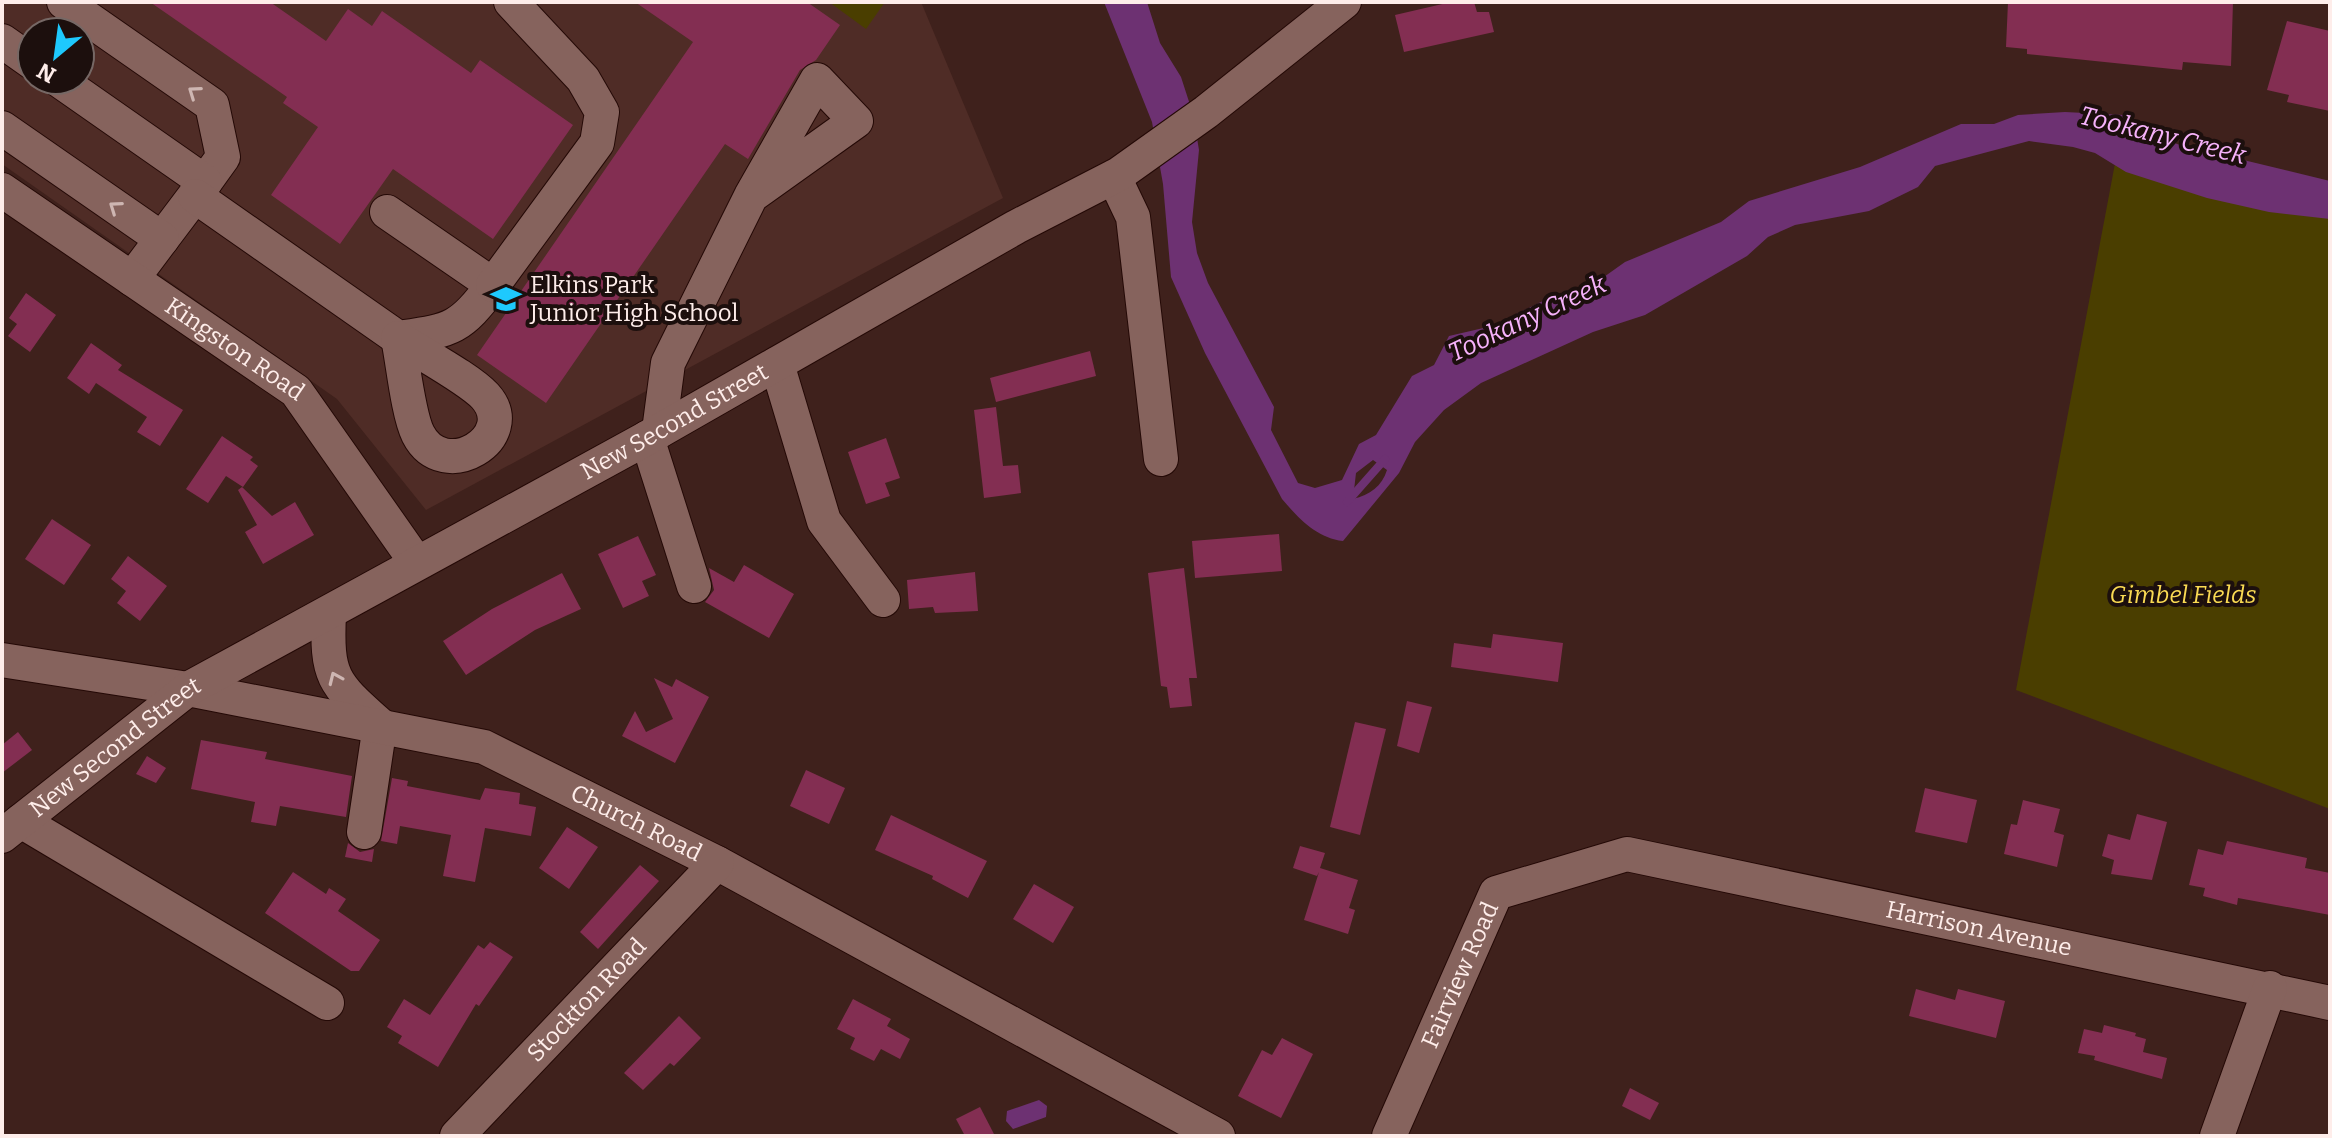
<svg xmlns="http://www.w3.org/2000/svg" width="2332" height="1138" font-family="Bitter,serif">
  <rect width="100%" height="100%" fill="#3f211c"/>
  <!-- built -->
  <path fill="#4f2c26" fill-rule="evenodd" d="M 2,2 L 921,2 L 1003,198 L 426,510 L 337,399 L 2,164 ZM 32,32 L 80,32 L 80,80 L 32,80 Z"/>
  <!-- green -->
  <g fill="#4a3e00">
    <path d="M 829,2 L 885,2 L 866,29 Z"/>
    <path d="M 2116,158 L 2330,208 L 2330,809 L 2016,690 Z"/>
  </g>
  <!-- water -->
  <g fill="#6d3172" fill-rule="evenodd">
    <path d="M 1104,2 L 1147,2 L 1160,43 L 1181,77 L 1193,114 L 1199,150 L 1192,222 L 1197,253 L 1208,283 L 1274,407 L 1271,430 L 1298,483 L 1315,488 L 1342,480 L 1359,444 L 1376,435 L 1412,376 L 1434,365 L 1449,336 L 1492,326 L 1545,300 L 1594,284 L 1625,262 L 1721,222 L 1749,201 L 1860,167 L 1961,124 L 1994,124 L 2018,115 L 2065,112 L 2124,115 L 2177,144 L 2330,181 L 2330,219 L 2269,212 L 2207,198 L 2126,172 L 2095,153 L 2073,147 L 2029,141 L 1935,166 L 1918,187 L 1869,211 L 1795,225 L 1768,237 L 1747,256 L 1645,315 L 1593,332 L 1481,383 L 1444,410 L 1415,442 L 1399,473 L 1343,541 C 1317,538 1299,519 1282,499 L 1205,353 L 1171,277 L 1163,184 L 1152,122 ZM 1373,460 L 1387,470 C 1382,486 1370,495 1353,499 L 1356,473 Z"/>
    <path d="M 1039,1100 L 1047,1106 L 1046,1117 L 1013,1129 L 1006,1121 L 1007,1111 Z"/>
  </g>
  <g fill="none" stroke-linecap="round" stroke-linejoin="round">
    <!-- stream -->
    <path stroke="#6d3172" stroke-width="8" d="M 1347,502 L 1385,459"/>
  </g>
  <!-- building -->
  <g fill="#832e52">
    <path d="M 150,2 L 270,2 L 326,41 L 348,9 L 372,26 L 382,11 L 471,73 L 480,60 L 573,125 L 493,239 L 393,169 L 340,244 L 271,195 L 318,127 L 283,103 L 287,97 Z"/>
    <path d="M 635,2 L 807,2 L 840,25 L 816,60 L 800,70 L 748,159 L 725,144 L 546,403 L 477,355 L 693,42 Z"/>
    <path d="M 1451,2 L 1474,2 L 1477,12 L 1489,12 L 1494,32 L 1404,52 L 1395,15 Z"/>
    <path d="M 2008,2 L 2233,2 L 2231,66 L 2183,62 L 2182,70 L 2027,54 L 2027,49 L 2006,47 Z"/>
    <path d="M 2287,21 L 2330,31 L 2330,111 L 2287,102 L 2289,95 L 2267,90 Z"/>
    <path d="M 26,293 L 56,315 L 30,352 L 8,336 L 17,324 L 9,318 Z"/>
    <path d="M 91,343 L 122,365 L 118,370 L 183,410 L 160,446 L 137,432 L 147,417 L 96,383 L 89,394 L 67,378 Z"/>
    <path d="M 1090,351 L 1096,376 L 996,402 L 990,378 Z"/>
    <path d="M 996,407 L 1003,466 L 1018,465 L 1021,493 L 984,498 L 974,410 Z"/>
    <path d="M 222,436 L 253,457 L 250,460 L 258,466 L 243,487 L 226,476 L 208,503 L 186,489 Z"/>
    <path d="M 886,438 L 900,478 L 885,483 L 890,496 L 866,504 L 848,452 Z"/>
    <path d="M 242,487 L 272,516 L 295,502 L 314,535 L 263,564 L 245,532 L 257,525 L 238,490 Z"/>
    <path d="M 52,519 L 91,545 L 64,585 L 25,559 Z"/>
    <path d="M 1279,534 L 1282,571 L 1195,578 L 1192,541 Z"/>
    <path d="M 638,536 L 656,575 L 642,581 L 649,596 L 623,608 L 598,554 Z"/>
    <path d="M 128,556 L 167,586 L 140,621 L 117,603 L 126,591 L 111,579 Z"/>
    <path d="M 744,565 L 794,594 L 769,638 L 705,602 L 714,590 L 709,568 L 734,582 Z"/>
    <path d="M 1184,568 L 1197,678 L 1189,678 L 1192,706 L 1170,708 L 1167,687 L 1161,686 L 1148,573 Z"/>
    <path d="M 975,572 L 978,611 L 935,613 L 933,607 L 909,609 L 907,580 Z"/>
    <path d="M 562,573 L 581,609 L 535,630 L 466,675 L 443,641 L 492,609 Z"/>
    <path d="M 1493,634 L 1563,643 L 1558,682 L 1451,667 L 1454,643 L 1491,648 Z"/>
    <path d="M 654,678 L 672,687 L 676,679 L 709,697 L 675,763 L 622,736 L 635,711 L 646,732 L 673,719 Z"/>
    <path d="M 1407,701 L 1432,707 L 1419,753 L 1397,746 Z"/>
    <path d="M 1355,722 L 1386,729 L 1360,835 L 1330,827 Z"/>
    <path d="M 18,732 L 32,750 L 2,773 L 2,745 Z"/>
    <path d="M 201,740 L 267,752 L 265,759 L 352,776 L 346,817 L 280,806 L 276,826 L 251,822 L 255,802 L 191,789 Z"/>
    <path d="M 147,756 L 166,768 L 156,783 L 136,774 Z"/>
    <path d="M 806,770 L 845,788 L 829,824 L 790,806 Z"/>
    <path d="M 392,778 L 408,781 L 407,786 L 480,800 L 485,788 L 520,793 L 519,804 L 536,807 L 531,836 L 485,828 L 475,882 L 443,876 L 451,835 L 400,826 L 397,844 L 381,841 Z"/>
    <path d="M 1925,788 L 1977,800 L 1967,843 L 1915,832 Z"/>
    <path d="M 2023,800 L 2060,809 L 2054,832 L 2064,835 L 2057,867 L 2004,854 L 2011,824 L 2017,825 Z"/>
    <path d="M 2137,814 L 2167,822 L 2152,880 L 2111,874 L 2114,860 L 2102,856 L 2108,834 L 2130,840 Z"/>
    <path d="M 891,815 L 987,861 L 968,898 L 932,879 L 933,876 L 875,850 Z"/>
    <path d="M 567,827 L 598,847 L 569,889 L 539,868 Z"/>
    <path d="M 2227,841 L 2307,858 L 2305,868 L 2330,873 L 2330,915 L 2238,898 L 2237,905 L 2203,896 L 2205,888 L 2189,885 L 2198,849 L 2223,855 Z"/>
    <path d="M 348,843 L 360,852 L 374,849 L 372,862 L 345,857 Z"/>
    <path d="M 1300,846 L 1325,853 L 1320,868 L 1358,880 L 1349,908 L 1355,910 L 1348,934 L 1304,920 L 1319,872 L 1317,876 L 1293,868 Z"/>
    <path d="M 640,865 L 659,881 L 598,949 L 580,932 Z"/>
    <path d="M 293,872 L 326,894 L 329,888 L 346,899 L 338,911 L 380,940 L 359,971 L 351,971 L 265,913 Z"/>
    <path d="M 1034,884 L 1074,907 L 1053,943 L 1013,919 Z"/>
    <path d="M 490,942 L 513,957 L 479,1006 L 476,1004 L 438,1067 L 398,1043 L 402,1036 L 387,1027 L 404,999 L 430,1015 L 478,945 L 484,949 Z"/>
    <path d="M 1916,989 L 1955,1000 L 1958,989 L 2005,1001 L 1996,1038 L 1909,1016 Z"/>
    <path d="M 853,999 L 891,1019 L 887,1026 L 910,1039 L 900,1059 L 881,1049 L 874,1061 L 850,1049 L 855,1038 L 837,1029 Z"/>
    <path d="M 679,1016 L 701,1038 L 674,1066 L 670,1063 L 643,1090 L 624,1073 Z"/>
    <path d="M 2104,1025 L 2136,1033 L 2135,1036 L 2146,1039 L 2143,1052 L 2167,1058 L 2162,1079 L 2094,1060 L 2095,1056 L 2078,1053 L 2084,1029 L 2102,1033 Z"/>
    <path d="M 1282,1038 L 1313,1054 L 1281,1118 L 1238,1096 L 1262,1050 L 1272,1055 Z"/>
    <path d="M 1630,1088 L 1659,1103 L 1650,1120 L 1622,1106 Z"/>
    <path d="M 980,1107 L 995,1136 L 965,1136 L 956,1119 Z"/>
  </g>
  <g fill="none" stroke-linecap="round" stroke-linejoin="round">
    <!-- minor casing -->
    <g stroke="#240906" stroke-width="36">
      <g id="minor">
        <path d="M 64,2 L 212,105 L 223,157 L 205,182"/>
        <path d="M 2,41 L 32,62"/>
        <path d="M 59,80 L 205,182 L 162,239"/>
        <path d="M 2,128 L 162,239 L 132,279"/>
        <path d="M 1114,177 L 1133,217 L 1161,459"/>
        <path id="s1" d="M 2,190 L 296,391 L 416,562"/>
        <path d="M 195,196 L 398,338 C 452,330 459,330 493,285 L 387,212"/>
        <path d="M 493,285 L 597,143 L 602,112 L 583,79 L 511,2"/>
        <path d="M 398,338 C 420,353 468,378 485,396 C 522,437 444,485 418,434 C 408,414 403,362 398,338 Z"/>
        <path d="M 777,364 L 824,521 L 883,600"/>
        <path d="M 659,431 L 668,363 L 751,196 L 856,121 L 817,80 L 751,196"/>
        <path d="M 647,438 L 694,586"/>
        <path d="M 329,613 C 326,678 333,683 380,725 L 364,832"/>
        <path id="s2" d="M 2,660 L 188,689 L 484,747 L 717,863 L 1218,1136"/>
        <path d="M 21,821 L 327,1003"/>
        <path id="s3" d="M 2,836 L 188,689 L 647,438 L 1016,227 L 1119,174 L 1206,112 L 1344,2"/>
        <path id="s4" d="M 457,1136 L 717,863"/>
        <path id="s5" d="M 1389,1136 L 1496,893 L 1627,854 L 2330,1003"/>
        <path d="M 2217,1136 L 2270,988"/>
      </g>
    </g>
    <!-- minor -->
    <use href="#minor" stroke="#86635d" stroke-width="34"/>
  </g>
  <!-- one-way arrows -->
  <defs><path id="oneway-chevron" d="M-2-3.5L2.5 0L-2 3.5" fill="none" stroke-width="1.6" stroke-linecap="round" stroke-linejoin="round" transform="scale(2)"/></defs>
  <g stroke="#ceb6b2">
    <use href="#oneway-chevron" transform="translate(194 92) rotate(-145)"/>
    <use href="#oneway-chevron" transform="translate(115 207) rotate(-145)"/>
    <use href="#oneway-chevron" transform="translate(335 678) rotate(-114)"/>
  </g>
  <!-- icons -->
  <defs>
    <g id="school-bare" transform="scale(2.4)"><path d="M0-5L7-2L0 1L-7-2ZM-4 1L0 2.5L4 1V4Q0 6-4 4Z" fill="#1ec9fd" stroke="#1c0f0d" stroke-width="2.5" paint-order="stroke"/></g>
  </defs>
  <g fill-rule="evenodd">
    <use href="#school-bare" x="506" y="299"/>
  </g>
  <g text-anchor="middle" stroke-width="8" stroke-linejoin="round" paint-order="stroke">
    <!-- poi labels -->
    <g font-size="24" fill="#feedea" stroke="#1c0f0d" text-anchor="start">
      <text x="530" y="293">Elkins Park<tspan x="530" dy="28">Junior High School</tspan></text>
    </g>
    <!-- street labels -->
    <g font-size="24" fill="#feedea" stroke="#1c0f0d">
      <text dy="8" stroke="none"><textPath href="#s1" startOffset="282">Kingston Road</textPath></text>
      <text dy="8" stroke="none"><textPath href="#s3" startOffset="792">New Second Street</textPath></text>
      <text dy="8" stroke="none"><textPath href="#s3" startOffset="144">New Second Street</textPath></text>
      <text dy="8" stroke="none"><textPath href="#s2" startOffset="660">Church Road</textPath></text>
      <text dy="8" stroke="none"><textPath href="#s5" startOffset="762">Harrison Avenue</textPath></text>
      <text dy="8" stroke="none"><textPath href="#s5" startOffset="176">Fairview Road</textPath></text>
      <text dy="8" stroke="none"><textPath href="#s4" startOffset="188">Stockton Road</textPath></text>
    </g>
    <!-- park labels -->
    <g font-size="24" font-style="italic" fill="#fada53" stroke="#1c0f0d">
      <text x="2183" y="603">Gimbel Fields</text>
    </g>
    <!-- water labels -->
    <g font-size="26" font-style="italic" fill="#f6b2fb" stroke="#1c0f0d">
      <text transform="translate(2163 135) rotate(14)" y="9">Tookany Creek</text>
      <text transform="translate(1527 318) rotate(-25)" y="9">Tookany Creek</text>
    </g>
  </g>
  <!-- border -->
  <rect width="2332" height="1138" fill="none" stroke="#feedea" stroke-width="8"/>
  <!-- north arrow -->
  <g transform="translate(56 56) rotate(209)"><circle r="38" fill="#1c0f0d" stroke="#766865" stroke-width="2"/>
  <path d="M0-6L14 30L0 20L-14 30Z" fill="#1ec9fd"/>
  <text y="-12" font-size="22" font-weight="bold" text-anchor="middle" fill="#feedea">N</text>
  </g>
</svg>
